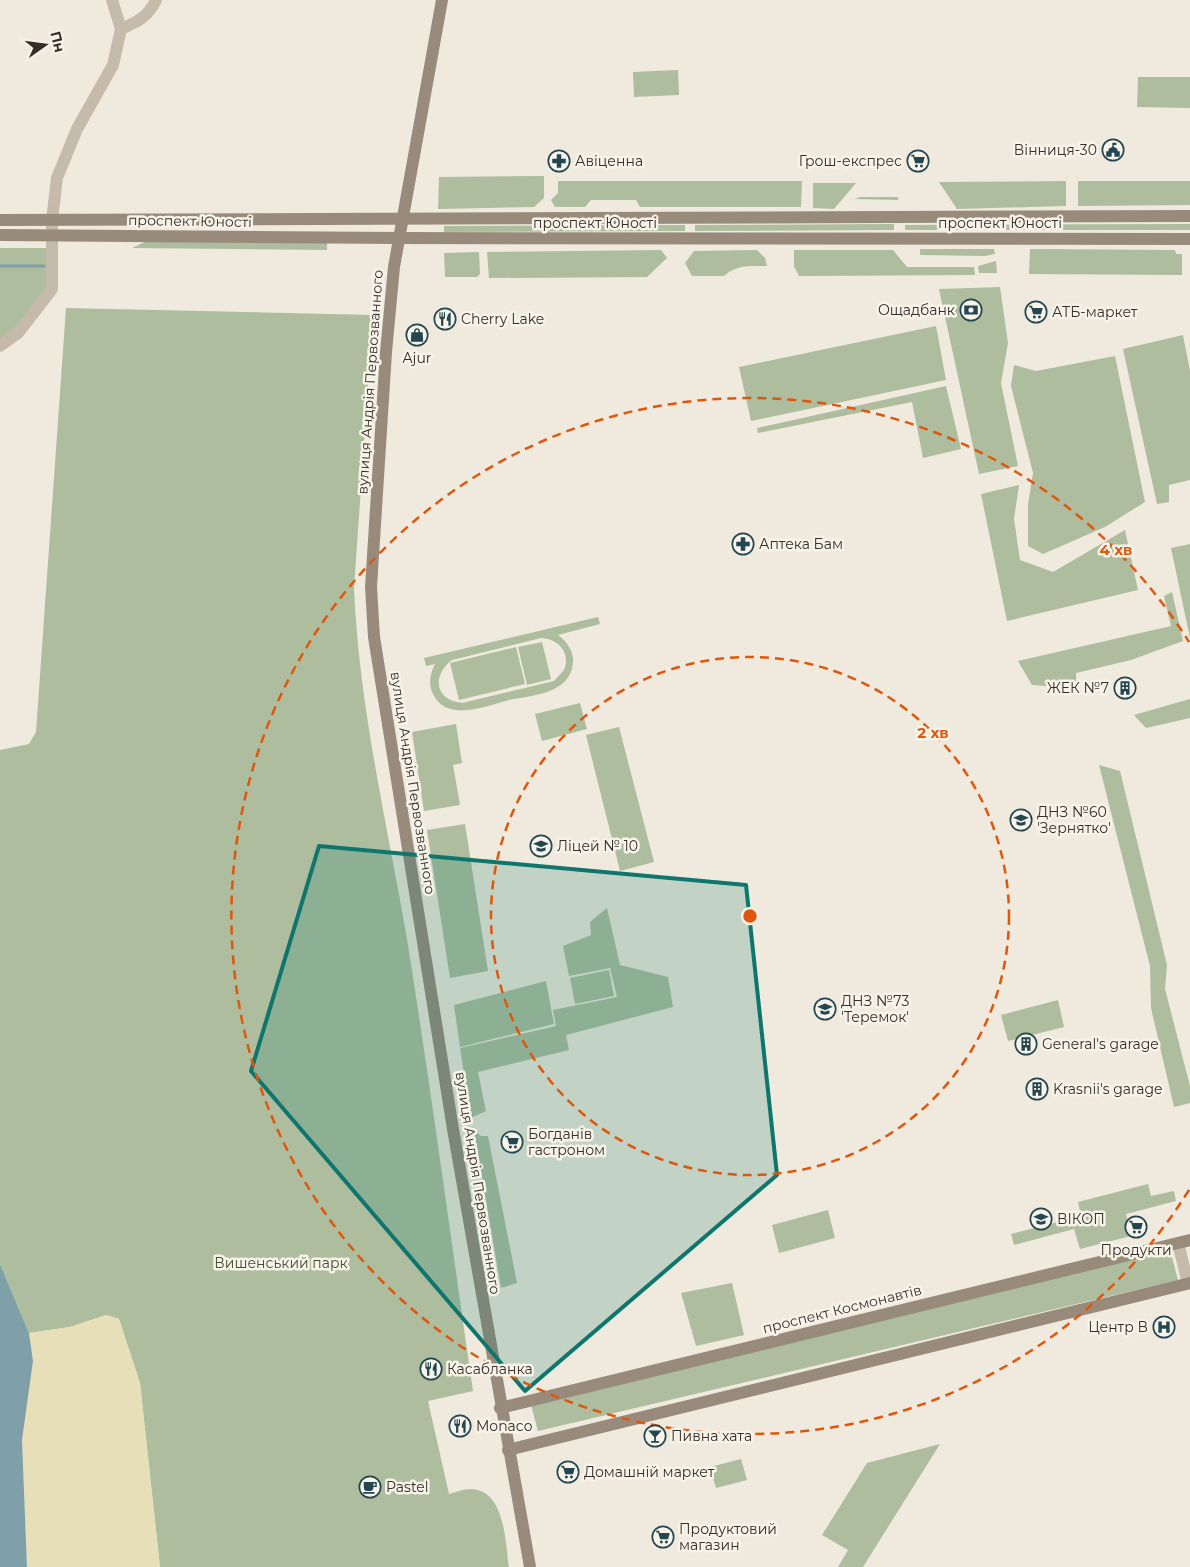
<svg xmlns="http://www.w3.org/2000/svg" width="1190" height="1567" font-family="Montserrat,sans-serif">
  <rect width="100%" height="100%" fill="#efeadd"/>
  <!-- green -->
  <g fill="#adbd9e" fill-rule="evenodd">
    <path d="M 678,70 L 679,95 L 634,97 L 633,72 Z"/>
    <path d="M 1138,77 L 1190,77 L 1190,108 L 1137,107 Z"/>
    <path d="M 544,176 L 544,198 L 534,207 L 438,209 L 439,177 Z"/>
    <path d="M 558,181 L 802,181 L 801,207 L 640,207 L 636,200 L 591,200 L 585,207 L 555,207 L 551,200 L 558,193 Z"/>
    <path d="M 1066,181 L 1066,206 L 957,209 L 939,182 Z"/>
    <path d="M 1078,181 L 1190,181 L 1190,205 L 1078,206 Z"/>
    <path d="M 813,183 L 856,183 L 834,209 L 813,208 Z"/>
    <path d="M 861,197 L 898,197 L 898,200 L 854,199 Z"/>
    <path d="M 894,224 L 894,230 L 695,231 L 695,225 Z"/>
    <path d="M 1190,224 L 1190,230 L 905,230 L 905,225 Z"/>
    <path d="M 685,225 L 685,231 L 444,232 L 444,226 Z"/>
    <path d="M 159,235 L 327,237 L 327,250 L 132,248 Z"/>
    <path d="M 0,248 L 52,248 L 53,283 L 0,346 Z"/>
    <path d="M 920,249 L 994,249 L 995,254 L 985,256 L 920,255 Z"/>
    <path d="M 1030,249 L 1175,250 L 1176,254 L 1182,254 L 1182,275 L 1029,274 Z"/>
    <path d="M 661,250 L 667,258 L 647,277 L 489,278 L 487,252 Z"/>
    <path d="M 757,250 L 765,258 L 767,266 C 751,266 737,264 724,276 L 692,276 L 685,263 L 694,251 Z"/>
    <path d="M 794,250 L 893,250 L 907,267 L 974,267 L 975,275 L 799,276 L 794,266 Z"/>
    <path d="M 479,252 L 480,274 L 477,277 L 445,277 L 444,253 Z"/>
    <path d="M 996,261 L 997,273 L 979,273 L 978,266 Z"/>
    <path d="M 1000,287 L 1008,343 L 1001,383 L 1018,466 L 979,474 L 939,289 Z"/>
    <path d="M 66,308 L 373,315 L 354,588 C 359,707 387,823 407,939 C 431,1089 451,1240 473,1391 L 428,1401 L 449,1494 C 456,1492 464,1489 472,1489 C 505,1491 505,1541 509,1567 L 160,1567 L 140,1383 L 119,1319 L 106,1315 L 70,1327 L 29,1333 L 0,1264 L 0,750 L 29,744 L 36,732 Z"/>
    <path d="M 936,326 L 946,380 L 751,421 L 739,367 Z"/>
    <path d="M 1183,335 L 1190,371 L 1190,480 L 1169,485 L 1169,502 L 1157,504 L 1123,349 Z"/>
    <path d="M 1115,356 L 1145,502 L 1105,527 L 1043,554 L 1028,546 L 1028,504 L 1033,473 L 1011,386 L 1014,365 L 1036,371 Z"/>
    <path d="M 946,386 L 961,449 L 923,458 L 912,402 L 758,433 L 757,428 Z"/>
    <path d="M 1019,485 L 1014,519 L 1020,560 L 1053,572 L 1125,530 L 1138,590 L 1007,621 L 981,494 Z"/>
    <path d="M 1190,544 L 1190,638 L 1171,548 Z"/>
    <path d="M 1172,592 L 1183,641 L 1131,660 L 1076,673 L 1076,686 L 1062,687 L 1032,685 L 1018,661 L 1171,626 L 1164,596 Z"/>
    <path d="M 598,617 L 600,624 L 558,635 C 567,642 574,651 573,663 C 570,694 533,695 509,700 C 486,706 447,723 433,694 C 428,684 430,674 435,664 L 426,666 L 424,658 ZM 541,638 C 559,639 571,653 564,670 L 554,681 L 462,703 C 434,700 432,675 452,660 Z"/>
    <path d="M 542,642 L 551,679 L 527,685 L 518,647 Z"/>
    <path d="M 516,647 L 525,684 L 459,700 L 450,663 Z"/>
    <path d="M 1190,699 L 1190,718 L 1146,728 L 1134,715 Z"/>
    <path d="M 580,703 L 587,729 L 542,741 L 535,714 Z"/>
    <path d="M 456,724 L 462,763 L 453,765 L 460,805 L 424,811 L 412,732 Z"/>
    <path d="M 619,727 L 654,862 L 620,871 L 586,735 Z"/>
    <path d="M 1099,765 L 1120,771 L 1167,965 L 1165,989 L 1190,1086 L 1190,1103 L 1174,1107 L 1151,1008 L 1150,966 Z"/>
    <path d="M 465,824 L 488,971 L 450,978 L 427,830 Z"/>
    <path d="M 607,908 L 620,965 L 668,977 L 673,1007 L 566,1035 L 569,1050 L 478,1072 L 486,1111 L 471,1118 L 460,1048 L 556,1026 L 553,1010 L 617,997 L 610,968 L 569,976 L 563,946 L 591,935 L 590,922 Z"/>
    <path d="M 609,970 L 614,996 L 575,1004 L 570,978 Z"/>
    <path d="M 546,981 L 554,1024 L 460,1047 L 454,1005 Z"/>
    <path d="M 1058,1000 L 1064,1027 L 1008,1041 L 1001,1015 Z"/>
    <path d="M 474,1130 L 481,1136 L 488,1136 L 517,1283 L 501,1288 Z"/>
    <path d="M 1148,1184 L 1151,1196 L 1174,1191 L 1176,1201 L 1126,1214 L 1131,1236 L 1080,1249 L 1074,1229 L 1014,1245 L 1011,1234 L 1081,1216 L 1078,1202 Z"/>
    <path d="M 828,1210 L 835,1238 L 779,1253 L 772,1225 Z"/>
    <path d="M 1170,1250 L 1178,1280 L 538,1431 L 531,1405 Z"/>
    <path d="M 732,1283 L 744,1335 L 696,1346 L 681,1293 Z"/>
    <path d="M 940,1444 L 863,1567 L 838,1567 L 848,1550 L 822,1535 L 867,1463 Z"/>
    <path d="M 741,1459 L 747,1480 L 716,1488 L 710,1467 Z"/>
  </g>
  <!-- sand -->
  <path fill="#e7dfb7" d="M 106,1315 L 119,1319 L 140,1383 L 160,1567 L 27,1567 L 22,1440 L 33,1361 L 29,1333 L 70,1327 Z"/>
  <!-- water -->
  <path fill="#7fa0a9" d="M 0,1264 L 29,1333 L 33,1361 L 22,1440 L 27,1567 L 0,1567 Z"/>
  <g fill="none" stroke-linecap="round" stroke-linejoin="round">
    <!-- stream -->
    <path stroke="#7fa0a9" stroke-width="3" d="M 0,266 L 44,266"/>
    <!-- street -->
    <g stroke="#c6bbaa" stroke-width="12">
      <path d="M 112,0 L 121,29"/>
      <path d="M 0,346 L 18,333 L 52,289 L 52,220 L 57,178 L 77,129 L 113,65 L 121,29 C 137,22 148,17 156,0"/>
      <path d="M 1178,1243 L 1188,1283"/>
    </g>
    <!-- secondary -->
    <g stroke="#998b7b" stroke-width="12">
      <path d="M 442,0 L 394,267 L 386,352 L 371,587 L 374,637 L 453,1129 L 530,1567"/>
      <path d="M 0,220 L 1190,216"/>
      <path d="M 0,235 L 399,238 L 1190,239"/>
      <path d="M 500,1408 L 1190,1240"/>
      <path d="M 508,1450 L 1190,1283"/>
    </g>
  </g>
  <!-- marked area -->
  <path fill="#0f766e" fill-opacity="0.2" stroke="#0f766e" stroke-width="4" stroke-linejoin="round" d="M 319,846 L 746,885 L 777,1175 L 525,1391 L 251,1071 Z"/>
  <!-- distance rings -->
  <g fill="none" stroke="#df570d" stroke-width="2.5" stroke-dasharray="9 6">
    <circle cx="750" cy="916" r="259"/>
    <path d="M1189 1190A518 518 0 1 1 1189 642"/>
  </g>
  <!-- icons -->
  <defs>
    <g id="civic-ring" transform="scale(1.125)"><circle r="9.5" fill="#f7f3e8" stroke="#234651" stroke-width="1.5"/><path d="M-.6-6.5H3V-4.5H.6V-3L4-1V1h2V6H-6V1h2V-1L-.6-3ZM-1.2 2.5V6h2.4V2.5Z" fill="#234651"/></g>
    <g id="pharmacy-ring" transform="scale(1.125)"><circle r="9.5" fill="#f7f3e8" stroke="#234651" stroke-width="1.5"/><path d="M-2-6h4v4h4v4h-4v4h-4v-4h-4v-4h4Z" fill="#234651"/></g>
    <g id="supermarket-ring" transform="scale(1.125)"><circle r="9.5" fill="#f7f3e8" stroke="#234651" stroke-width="1.5"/><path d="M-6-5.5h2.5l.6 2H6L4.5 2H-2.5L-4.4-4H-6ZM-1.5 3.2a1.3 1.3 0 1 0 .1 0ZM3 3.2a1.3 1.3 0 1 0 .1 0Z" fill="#234651"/></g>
    <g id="bank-ring" transform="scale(1.125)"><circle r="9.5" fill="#f7f3e8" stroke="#234651" stroke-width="1.5"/><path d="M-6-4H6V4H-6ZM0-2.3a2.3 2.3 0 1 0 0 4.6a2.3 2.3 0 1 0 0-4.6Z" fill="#234651"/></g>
    <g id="restaurant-ring" transform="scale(1.125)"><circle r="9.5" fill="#f7f3e8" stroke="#234651" stroke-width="1.5"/><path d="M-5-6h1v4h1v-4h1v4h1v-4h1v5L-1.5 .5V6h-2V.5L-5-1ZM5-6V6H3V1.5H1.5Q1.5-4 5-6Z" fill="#234651"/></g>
    <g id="shop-ring" transform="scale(1.125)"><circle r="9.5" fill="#f7f3e8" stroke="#234651" stroke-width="1.5"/><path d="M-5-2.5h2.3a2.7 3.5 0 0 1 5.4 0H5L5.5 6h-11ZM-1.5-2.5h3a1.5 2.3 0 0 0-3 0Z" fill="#234651"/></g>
    <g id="building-ring" transform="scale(1.125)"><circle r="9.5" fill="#f7f3e8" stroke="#234651" stroke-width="1.5"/><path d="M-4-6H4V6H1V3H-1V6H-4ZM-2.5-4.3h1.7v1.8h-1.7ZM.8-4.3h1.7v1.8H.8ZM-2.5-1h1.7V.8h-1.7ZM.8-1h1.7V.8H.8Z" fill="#234651"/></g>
    <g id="school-ring" transform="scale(1.125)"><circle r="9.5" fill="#f7f3e8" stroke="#234651" stroke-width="1.5"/><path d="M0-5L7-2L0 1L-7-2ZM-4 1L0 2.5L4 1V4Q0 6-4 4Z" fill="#234651"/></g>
    <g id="university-ring" transform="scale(1.125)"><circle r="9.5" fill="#f7f3e8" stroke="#234651" stroke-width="1.5"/><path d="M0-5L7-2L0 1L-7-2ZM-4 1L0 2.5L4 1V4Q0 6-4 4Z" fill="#234651"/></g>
    <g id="hospital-ring" transform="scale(1.125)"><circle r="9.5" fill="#f7f3e8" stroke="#234651" stroke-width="1.5"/><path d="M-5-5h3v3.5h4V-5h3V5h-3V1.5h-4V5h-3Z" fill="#234651"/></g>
    <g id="bar-ring" transform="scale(1.125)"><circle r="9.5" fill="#f7f3e8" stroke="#234651" stroke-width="1.5"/><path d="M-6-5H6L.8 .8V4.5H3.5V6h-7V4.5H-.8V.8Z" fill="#234651"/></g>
    <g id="cafe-ring" transform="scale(1.125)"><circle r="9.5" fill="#f7f3e8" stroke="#234651" stroke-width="1.5"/><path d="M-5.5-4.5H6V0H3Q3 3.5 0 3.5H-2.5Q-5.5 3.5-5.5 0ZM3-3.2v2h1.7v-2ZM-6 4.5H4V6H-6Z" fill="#234651"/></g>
  </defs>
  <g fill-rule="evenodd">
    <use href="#civic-ring" x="1113" y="150"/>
    <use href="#pharmacy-ring" x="559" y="161"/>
    <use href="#supermarket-ring" x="918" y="161"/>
    <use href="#bank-ring" x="971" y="310"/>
    <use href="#supermarket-ring" x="1036" y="312"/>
    <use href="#restaurant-ring" x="445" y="319"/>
    <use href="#shop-ring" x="417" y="335"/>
    <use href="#pharmacy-ring" x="743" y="544"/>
    <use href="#building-ring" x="1125" y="688"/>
    <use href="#school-ring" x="1021" y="820"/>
    <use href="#school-ring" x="541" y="846"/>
    <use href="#school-ring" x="825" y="1009"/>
    <use href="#building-ring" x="1026" y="1044"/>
    <use href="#building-ring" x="1037" y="1089"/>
    <use href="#supermarket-ring" x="512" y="1142"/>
    <use href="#university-ring" x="1041" y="1219"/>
    <use href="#supermarket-ring" x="1136" y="1227"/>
    <use href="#hospital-ring" x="1164" y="1327"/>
    <use href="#restaurant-ring" x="431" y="1369"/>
    <use href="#restaurant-ring" x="460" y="1426"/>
    <use href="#bar-ring" x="655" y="1436"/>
    <use href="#supermarket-ring" x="568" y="1472"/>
    <use href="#cafe-ring" x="370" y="1487"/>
    <use href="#supermarket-ring" x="663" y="1537"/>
  </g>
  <g text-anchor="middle" stroke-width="5" stroke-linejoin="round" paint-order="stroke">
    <!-- poi labels -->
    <g font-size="14" fill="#342e29" stroke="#f7f3e8" text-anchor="start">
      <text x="1097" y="155" text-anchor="end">Вінниця-30</text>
      <text x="575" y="166">Авіценна</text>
      <text x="902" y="166" text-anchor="end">Грош-експрес</text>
      <text x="955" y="315" text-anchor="end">Ощадбанк</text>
      <text x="1052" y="317">АТБ-маркет</text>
      <text x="461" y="324">Cherry Lake</text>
      <text x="417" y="363" text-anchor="middle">Ajur</text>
      <text x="759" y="549">Аптека Бам</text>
      <text x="1109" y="693" text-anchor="end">ЖЕК №7</text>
      <text x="1037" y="817">ДНЗ №60<tspan x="1037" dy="16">'Зернятко'</tspan></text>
      <text x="557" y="851">Ліцей № 10</text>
      <text x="841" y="1006">ДНЗ №73<tspan x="841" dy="16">'Теремок'</tspan></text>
      <text x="1042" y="1049">General's garage</text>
      <text x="1053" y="1094">Krasnii's garage</text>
      <text x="528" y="1139">Богданів<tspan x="528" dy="16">гастроном</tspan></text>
      <text x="1057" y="1224">ВІКОП</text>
      <text x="1136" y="1255" text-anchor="middle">Продукти</text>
      <text x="1148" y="1332" text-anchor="end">Центр В</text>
      <text x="447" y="1374">Касабланка</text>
      <text x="476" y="1431">Monaco</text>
      <text x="671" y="1441">Пивна хата</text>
      <text x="584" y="1477">Домашній маркет</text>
      <text x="386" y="1492">Pastel</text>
      <text x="679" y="1534">Продуктовий<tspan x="679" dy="16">магазин</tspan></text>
    </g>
    <!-- street labels -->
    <g font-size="14" fill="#342e29" stroke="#f7f3e8">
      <text transform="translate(190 221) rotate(1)" y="5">проспект Юності</text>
      <text x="595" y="228">проспект Юності</text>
      <text x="1000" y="228">проспект Юності</text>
      <text transform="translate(370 382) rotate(-86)" y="5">вулиця Андрія Первозванного</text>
      <text transform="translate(413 783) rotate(81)" y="5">вулиця Андрія Первозванного</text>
      <text transform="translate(478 1183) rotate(81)" y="5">вулиця Андрія Первозванного</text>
      <text transform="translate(842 1309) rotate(-14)" y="5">проспект Космонавтів</text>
    </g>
    <!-- park labels -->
    <g font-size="14" fill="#3e502f" stroke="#f7f3e8">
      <text x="281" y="1268">Вишенський парк</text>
    </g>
  </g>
  <circle cx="750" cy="916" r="8" fill="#df570d" stroke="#f7f3e8" stroke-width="2.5"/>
  <g font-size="15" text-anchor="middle" font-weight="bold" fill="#df570d" stroke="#f7f3e8" stroke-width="5" stroke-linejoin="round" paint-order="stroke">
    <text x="1116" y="555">4 хв</text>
    <text x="933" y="738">2 хв</text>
  </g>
  <!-- north arrow -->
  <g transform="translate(45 45) rotate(76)" stroke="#f7f3e8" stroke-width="4" paint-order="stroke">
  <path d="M0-4L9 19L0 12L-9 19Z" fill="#342e29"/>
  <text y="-8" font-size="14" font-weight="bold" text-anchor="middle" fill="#342e29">Пн</text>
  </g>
</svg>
